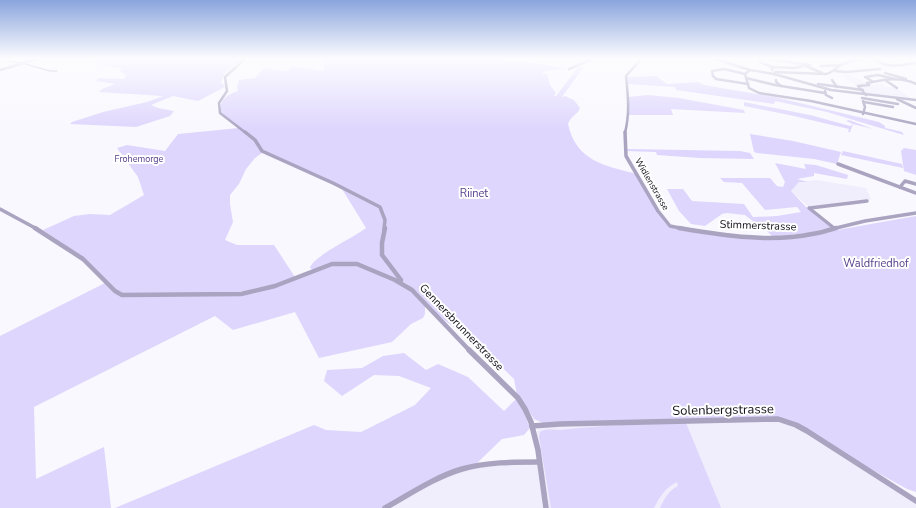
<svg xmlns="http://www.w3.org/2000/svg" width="916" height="508" font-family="'Nunito Sans',sans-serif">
  <rect width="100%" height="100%" fill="#f9f8fe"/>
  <!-- built -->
  <g fill="#f0edfc">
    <path d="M 846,74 L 872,85 L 881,84 L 886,87 L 895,87 L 913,100 L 866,95 L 863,90 L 842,76 Z"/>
    <path d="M 816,180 L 866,188 L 871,200 L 857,200 L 809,207 L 791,191 L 799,182 Z"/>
    <path d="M 690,420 L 789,422 L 916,501 L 916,508 L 385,508 L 449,473 L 474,466 L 539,465 L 536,436 L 538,430 L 543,427 Z"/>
  </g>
  <!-- green -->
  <g fill="#ded6fd">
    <path d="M 244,58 L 225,73 L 221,82 L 225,87 L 198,101 L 173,96 L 151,105 L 158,108 L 174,111 L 170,116 L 136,127 L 70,124 L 72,122 L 103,112 L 147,102 L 163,96 L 99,92 L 102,89 L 115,84 L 96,81 L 99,78 L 124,79 L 126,75 L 120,71 L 122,68 L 100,65 L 90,59 Z"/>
    <path d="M 326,58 L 494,58 L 528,62 L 569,69 L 549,70 L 543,72 L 543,74 L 547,74 L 550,85 L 556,93 L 554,96 L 556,96 L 578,67 L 583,68 L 562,97 L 565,96 L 574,100 L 580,108 C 578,115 571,115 568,124 C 576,161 605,166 637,174 L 658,211 L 670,226 L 747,236 L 772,236 L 762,226 L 762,228 L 745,215 L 727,213 L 722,214 L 705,226 L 691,224 L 679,211 L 667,189 L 683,189 L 692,201 L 744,204 L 753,217 L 777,216 L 801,212 L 797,207 L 765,210 L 742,183 L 724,182 L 720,178 L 770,178 L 777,186 L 783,187 L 785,182 L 775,163 L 806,169 L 804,164 L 816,165 L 848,175 L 847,179 L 814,173 L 814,176 L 797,179 L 808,182 L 799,182 L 791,191 L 805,206 L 831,227 L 809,233 L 780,236 L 809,235 L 916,216 L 916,492 L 907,489 L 782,420 L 543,423 L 534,419 L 524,403 L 517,395 L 514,379 L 479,345 L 437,315 L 419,294 L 405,283 L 351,262 L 313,270 L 310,268 C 313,256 355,237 366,228 L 342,189 L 262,153 L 255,158 L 246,169 L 239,184 L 230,195 L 230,204 L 233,222 L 225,240 L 237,245 L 274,245 L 295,277 L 264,288 L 238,292 L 124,294 L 118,291 L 78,254 L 43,230 L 74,216 L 90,214 L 110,215 L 144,195 L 138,177 L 117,148 L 127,145 L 165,151 L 178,134 L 239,128 L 221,113 C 219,100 226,95 238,91 L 237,87 L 239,80 L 255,78 L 264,68 L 287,71 L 292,66 L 323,71 L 325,59 Z"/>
    <path d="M 656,76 L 667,84 L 698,82 L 704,85 L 775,97 L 879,122 L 885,126 L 885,128 L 902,132 L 904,135 L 827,112 L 775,101 L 774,104 L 676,90 L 675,87 L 628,84 L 627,77 Z"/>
    <path d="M 648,95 L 679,98 L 744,110 L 745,113 L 671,109 L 673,115 L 629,115 L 629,97 Z"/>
    <path d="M 744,102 L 810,115 L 850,126 L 853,124 L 846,121 L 849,120 L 873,129 L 853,124 L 850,132 L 848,132 L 849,129 L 794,116 L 744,106 Z"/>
    <path d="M 750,134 L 793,141 L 841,152 L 837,164 L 814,159 L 757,153 L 754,152 Z"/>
    <path d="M 904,148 L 916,150 L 916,175 L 904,171 L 901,151 Z"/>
    <path d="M 626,149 L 740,151 L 750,153 L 754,159 L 700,158 L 657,155 L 656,152 L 626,151 Z"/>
    <path d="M 843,151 L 902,164 L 903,168 L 841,155 Z"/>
    <path d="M 340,264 L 359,266 L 406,287 L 425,305 L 425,314 L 423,318 L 411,324 L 392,342 L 319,358 L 295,312 L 233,330 L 215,316 L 34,407 L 36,479 L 104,447 L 111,508 L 0,508 L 0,336 L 105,283 L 116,293 L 243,294 L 330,266 Z"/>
    <path d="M 404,353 L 426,370 L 438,364 L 468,377 L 504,411 L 516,399 L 521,406 L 530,428 L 524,435 L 502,439 L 474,466 L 449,473 L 385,508 L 115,508 L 314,425 L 326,430 L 361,432 L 415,405 L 431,388 L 399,376 L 374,375 L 342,396 L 324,381 L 327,370 L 362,368 L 383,356 Z"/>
    <path d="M 686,423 L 721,508 L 660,508 C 665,498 668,491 678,486 L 677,482 C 665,488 660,496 654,508 L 551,508 L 539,437 L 540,432 C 546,428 554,430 561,430 C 602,425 644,424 686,423 Z"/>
  </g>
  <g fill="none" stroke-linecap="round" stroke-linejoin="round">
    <!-- stream -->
    <g stroke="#746897" stroke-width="1">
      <path d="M 9,58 L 9,61 L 21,63"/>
      <path d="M 25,64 L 50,71 L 57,71"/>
    </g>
    <!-- minor-far3 -->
    <g stroke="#aaa4c1" stroke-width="2.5">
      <path d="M 246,58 L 225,77 L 227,91 L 219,103 L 220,113 L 246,133"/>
      <path d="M 712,58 L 750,70 L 774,74 L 831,90 L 916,100"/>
      <path d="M 761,58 L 810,65"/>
      <path d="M 761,59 L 760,62 L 772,67 L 772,70"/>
      <path d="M 875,59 C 887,69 902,65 916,63"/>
      <path d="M 806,66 L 822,73"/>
      <path d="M 821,66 L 841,65"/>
      <path d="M 772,67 L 795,68 L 803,66"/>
      <path d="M 569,69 L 594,58"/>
      <path d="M 0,70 L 41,58"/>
      <path d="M 750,70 L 745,74 L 749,88 L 759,93 L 811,101 L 916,124"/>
      <path d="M 835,71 L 846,72 L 880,69"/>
      <path d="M 775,72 L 826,74 C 834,72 838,65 845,63 C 863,56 884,59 903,58"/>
      <path d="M 885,73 L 906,79"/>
      <path d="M 745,74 L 724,69 L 712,71 L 713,76 L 716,79 L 748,84"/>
      <path d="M 746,78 L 775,85 L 825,93"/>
      <path d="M 776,80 L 776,82 L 781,86"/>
      <path d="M 832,80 L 837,87"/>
      <path d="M 885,80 L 897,88"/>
      <path d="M 872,81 L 865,77 L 878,75 L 895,79"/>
      <path d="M 818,84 L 863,90"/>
      <path d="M 825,91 L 826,95 L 832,98"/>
      <path d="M 866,95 L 858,86 L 869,85 L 867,83 C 883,80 900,76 916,84"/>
      <path d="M 862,98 L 898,104"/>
      <path d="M 897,99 L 916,108"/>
      <path d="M 863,101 L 865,107 L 863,114"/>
      <path d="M 864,102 L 893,107"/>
      <path d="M 625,133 C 630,113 628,96 626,76 L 642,58"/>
    </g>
    <!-- minor-far2 -->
    <g stroke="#aaa4c1" stroke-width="3.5">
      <path d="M 245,132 L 255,140 L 262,151 L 333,183 L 380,207 L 385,220 L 384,229"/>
      <path d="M 625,132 L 626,156 L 658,211 L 670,226 L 685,229"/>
      <path d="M 838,164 L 916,193"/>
      <path d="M 900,187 L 905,181 L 916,184"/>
      <path d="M 809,208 L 834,228"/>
      <path d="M 810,208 L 867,201"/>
      <path d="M 0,209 L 37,229"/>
      <path d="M 832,229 L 865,221 L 916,213"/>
    </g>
    <!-- minor-far1 -->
    <g stroke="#aaa4c1" stroke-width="4.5">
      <path d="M 35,228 L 83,259 L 115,291 L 122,295 L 241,294 L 275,286 L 332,264 L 357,264 L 395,280 L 412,290 L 470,351"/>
      <path d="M 385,228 L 382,243 L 382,255 L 401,280 L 400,282"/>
      <path d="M 679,228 C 722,235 769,243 812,234 C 820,233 828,230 836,228"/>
    </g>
    <!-- minor -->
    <g stroke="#aaa4c1" stroke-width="5.5">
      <path d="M 469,350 L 518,398 L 525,409 L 531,422 L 538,450 L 546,508"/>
      <path d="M 532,426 L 560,424 L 778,419 L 796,425 L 807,431 L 916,501"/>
      <path d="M 385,508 C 410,494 435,477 462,469 C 487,462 513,462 539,462"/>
    </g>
  </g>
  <!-- sky -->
  <linearGradient id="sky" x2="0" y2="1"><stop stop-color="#8aa5dd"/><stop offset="0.45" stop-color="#fcfcff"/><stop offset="1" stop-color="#fcfcff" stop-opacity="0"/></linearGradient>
  <rect width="916" height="130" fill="url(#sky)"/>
  <g text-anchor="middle" stroke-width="4" stroke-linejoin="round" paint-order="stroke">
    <!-- far-park labels -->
    <g font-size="9" fill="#57408c" stroke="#fff">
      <text x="139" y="162">Frohemorge</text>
    </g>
    <!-- far-street labels -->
    <g font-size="9" fill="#121019" stroke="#fff">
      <text transform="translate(652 184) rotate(60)" y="3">Widlenstrasse</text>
    </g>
    <!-- park labels -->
    <g font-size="11" fill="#57408c" stroke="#fff">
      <text x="474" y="197">Riinet</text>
      <text x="876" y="267">Waldfriedhof</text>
    </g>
    <!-- street labels -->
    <g font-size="11" fill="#121019" stroke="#fff">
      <text transform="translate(758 225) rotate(2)" y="4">Stimmerstrasse</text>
      <text transform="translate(462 327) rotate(46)" y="4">Gennersbrunnerstrasse</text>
    </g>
    <!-- near-street labels -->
    <g font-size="13" fill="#121019" stroke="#fff">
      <text transform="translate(723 409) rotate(-1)" y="5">Solenbergstrasse</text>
    </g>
  </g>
</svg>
